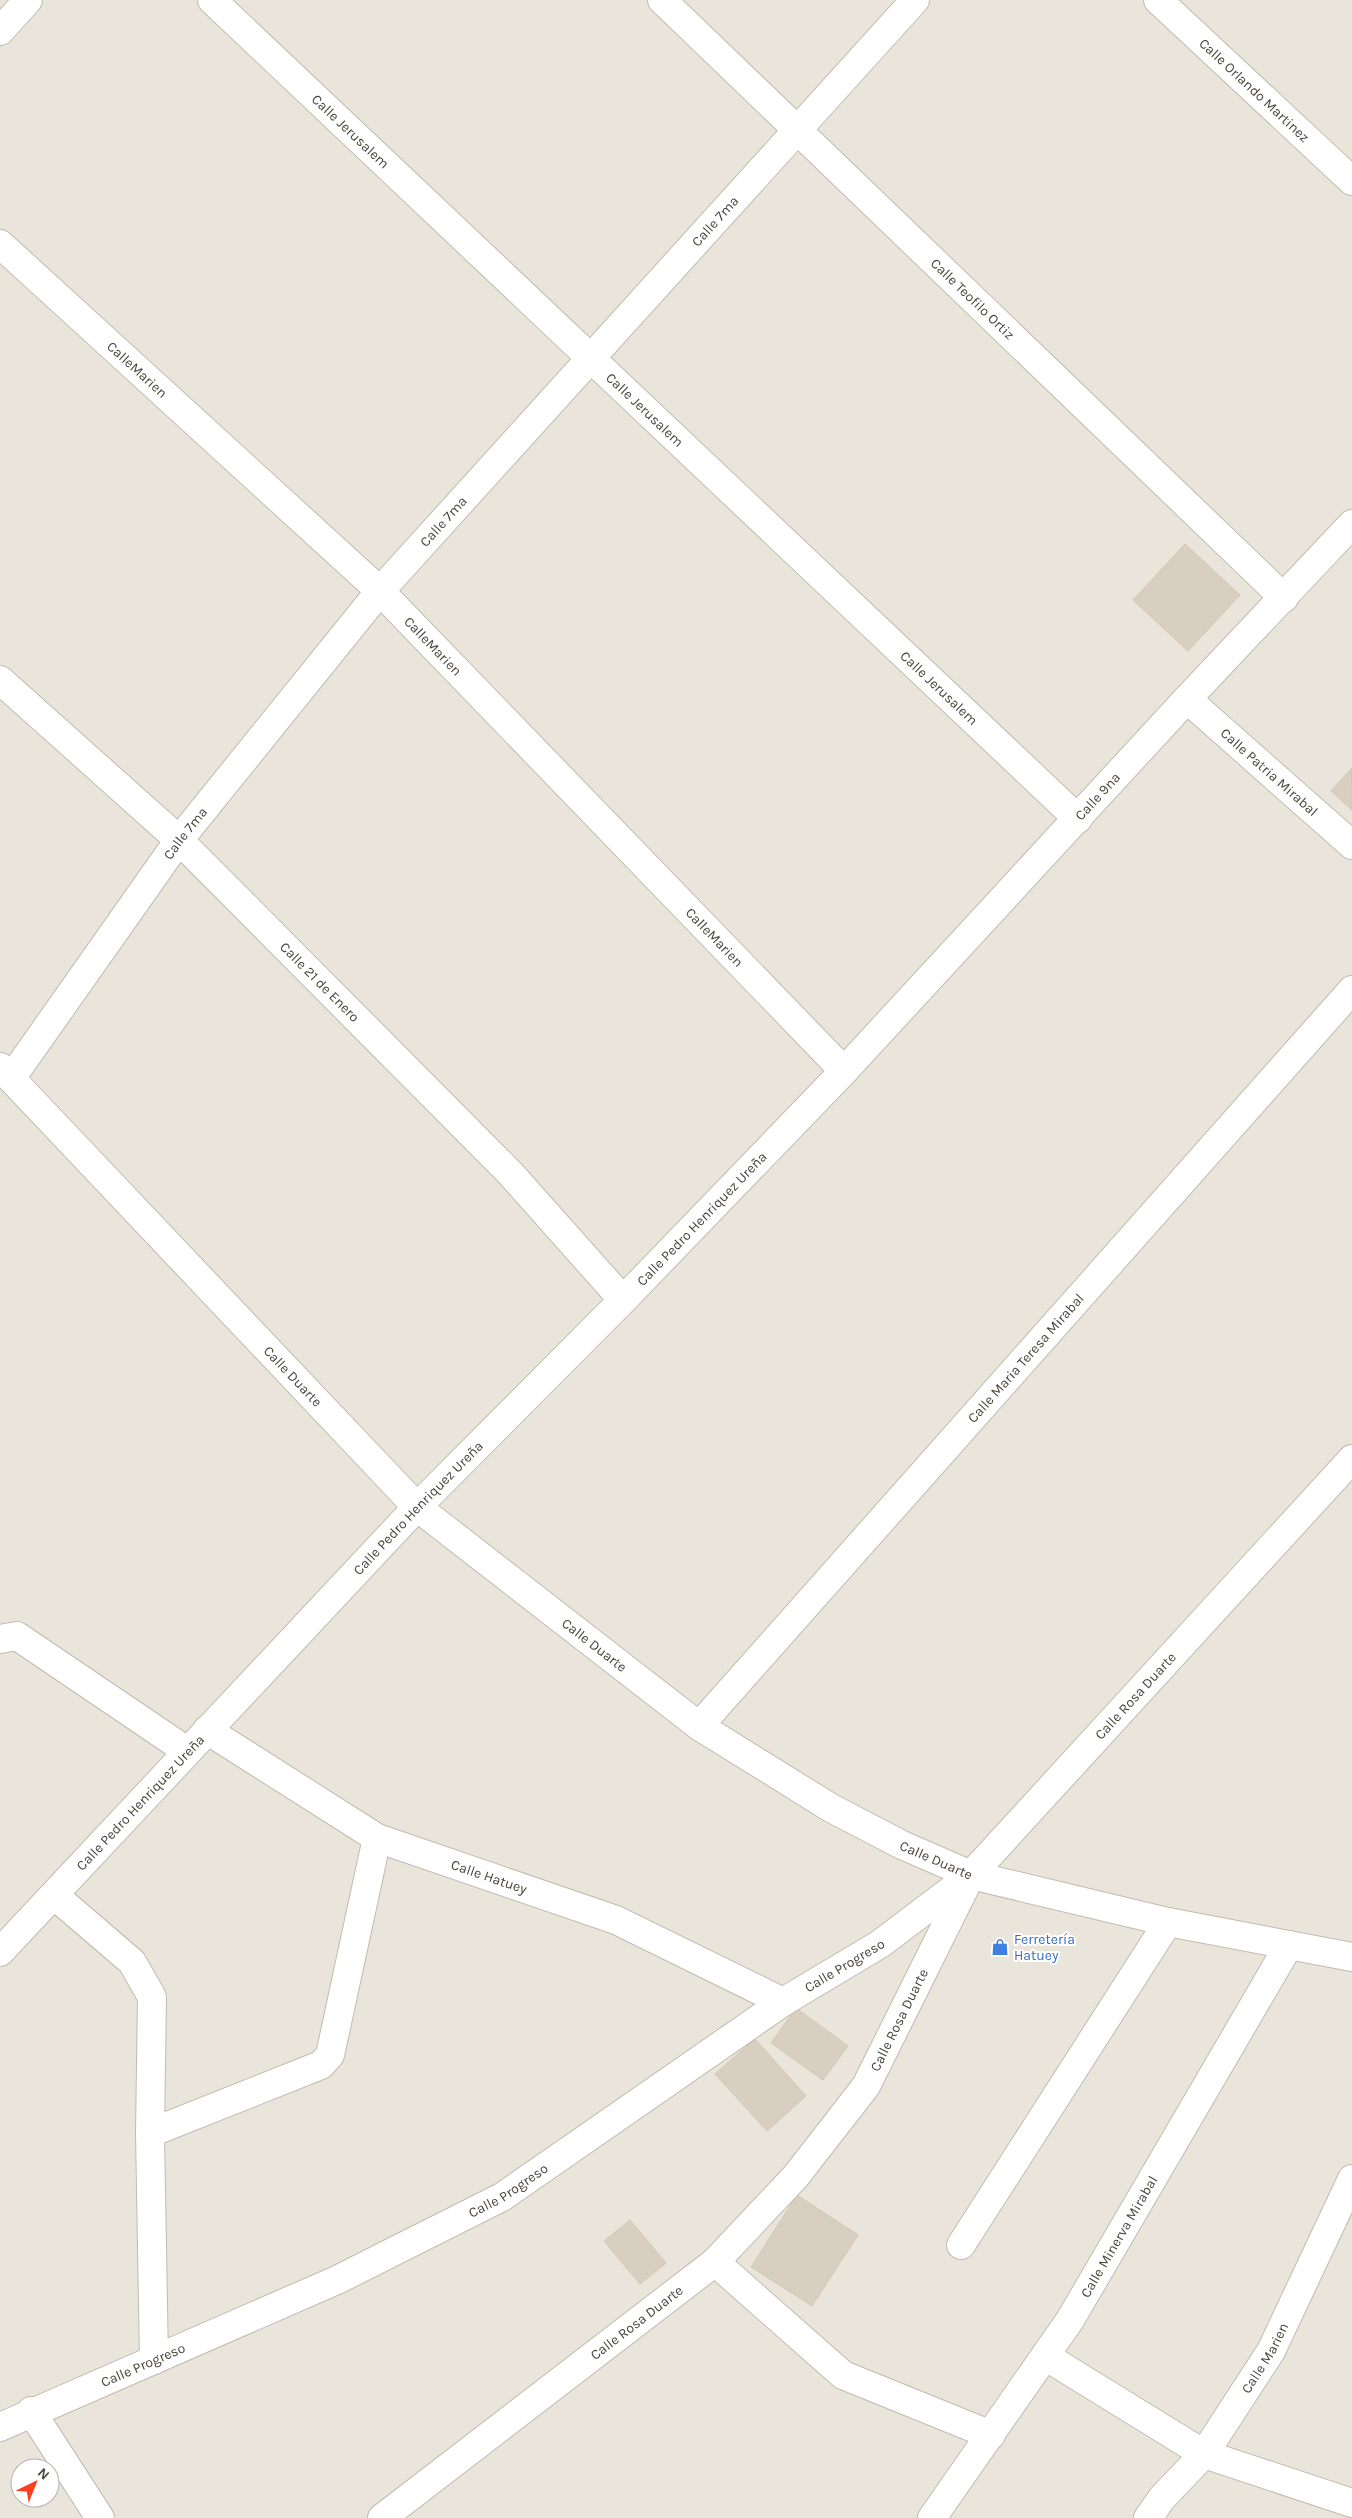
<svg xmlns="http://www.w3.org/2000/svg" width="1352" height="2518" font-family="Karla,sans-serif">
  <rect width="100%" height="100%" fill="#f6f3ec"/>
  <!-- residential -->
  <path fill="#eae5da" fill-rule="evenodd" d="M 0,0 L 1352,0 L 1352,2518 L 0,2518 ZM 20,2468 L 50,2468 L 50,2498 L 20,2498 Z"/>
  <!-- building -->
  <g fill="#d8cfc1" stroke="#d3c7b4">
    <path d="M 1185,544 L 1240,595 L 1188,651 L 1133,600 Z"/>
    <path d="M 1352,768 L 1352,810 L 1331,791 Z"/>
    <path d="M 796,2008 L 848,2046 L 823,2080 L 771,2043 Z"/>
    <path d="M 755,2039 L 806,2096 L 767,2131 L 715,2074 Z"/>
    <path d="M 797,2195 L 858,2235 L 812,2306 L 751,2267 Z"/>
    <path d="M 630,2220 L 666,2263 L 640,2284 L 604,2241 Z"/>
  </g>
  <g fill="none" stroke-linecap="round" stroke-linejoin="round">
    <!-- minor casing -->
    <g stroke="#c2bbae" stroke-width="30">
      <g id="minor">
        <path id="s1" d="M 212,0 L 1078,819"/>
        <path id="s2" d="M 662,0 L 1284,598"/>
        <path id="s3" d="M 1158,0 L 1352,181"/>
        <path d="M 0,31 L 28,0"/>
        <path id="s4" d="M 0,244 L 380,591 L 844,1071"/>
        <path id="s5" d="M 0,680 L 179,840 L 511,1174 L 623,1300"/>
        <path id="s6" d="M 1187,699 L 1352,845"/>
        <path id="s7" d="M 0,1067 L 417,1507 L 699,1726 L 831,1808 L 902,1845 L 971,1875 L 1168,1922 L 1352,1957"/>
        <path id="s8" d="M 12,1077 L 179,840 L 380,591 L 915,0"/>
        <path d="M 0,1639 L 17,1636 L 187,1751"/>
        <path id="s9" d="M 699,1726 L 1352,990"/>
        <path id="s10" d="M 207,1730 L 377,1838 L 616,1920 L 783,2002"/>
        <path d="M 54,1895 L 132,1962 L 152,1997 L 150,2133 L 154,2360"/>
        <path id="s11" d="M 0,1952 L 417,1507 L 623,1300 L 844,1071 L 1187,699 L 1352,524"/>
        <path d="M 150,2133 L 321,2065 L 330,2055 L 377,1838"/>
        <path d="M 961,2245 L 1168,1922"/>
        <path d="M 715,2262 L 843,2375 L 991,2435"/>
        <path d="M 1045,2356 L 1204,2454 L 1352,2503"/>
        <path d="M 31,2411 L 100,2518"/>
        <path id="s12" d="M 0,2427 L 337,2280 L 502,2197 L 783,2002 L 880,1944 L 966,1879"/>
        <path id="s13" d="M 382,2518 L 715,2262 L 796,2176 L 866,2086 L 971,1875 L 1352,1459"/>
        <path id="s14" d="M 932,2518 L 1070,2320 L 1289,1945"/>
        <path id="s15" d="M 1148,2518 L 1162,2498 L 1204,2454 L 1271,2351 L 1352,2179"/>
      </g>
    </g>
    <!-- minor -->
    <use href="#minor" stroke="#fff" stroke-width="28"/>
  </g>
  <!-- icons -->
  <defs>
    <g id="shop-bare" transform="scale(1.35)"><path d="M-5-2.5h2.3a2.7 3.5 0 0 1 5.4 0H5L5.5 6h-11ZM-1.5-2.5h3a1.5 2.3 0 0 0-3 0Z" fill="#3f7fe0" stroke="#fff" stroke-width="2.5" paint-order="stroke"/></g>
  </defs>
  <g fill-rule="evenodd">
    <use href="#shop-bare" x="1000" y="1947"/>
  </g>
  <g text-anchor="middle" stroke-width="4" stroke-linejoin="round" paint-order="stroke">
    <!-- street labels -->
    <g font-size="14" fill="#4b4439" stroke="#fff">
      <text dy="5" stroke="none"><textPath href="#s3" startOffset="132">Calle Orlando Martinez</textPath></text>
      <text dy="5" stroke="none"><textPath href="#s1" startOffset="191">Calle Jerusalem</textPath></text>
      <text dy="5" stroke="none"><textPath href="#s8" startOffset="1109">Calle 7ma</textPath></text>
      <text dy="5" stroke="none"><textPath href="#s2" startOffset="431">Calle Teofilo Ortiz</textPath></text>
      <text dy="5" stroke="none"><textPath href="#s4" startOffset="186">CalleMarien</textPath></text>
      <text dy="5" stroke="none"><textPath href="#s1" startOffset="596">Calle Jerusalem</textPath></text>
      <text dy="5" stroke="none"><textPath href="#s8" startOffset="704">Calle 7ma</textPath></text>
      <text dy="5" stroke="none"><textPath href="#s4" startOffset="591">CalleMarien</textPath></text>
      <text dy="5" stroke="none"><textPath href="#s1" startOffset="1001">Calle Jerusalem</textPath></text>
      <text dy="5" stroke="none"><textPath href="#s6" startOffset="110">Calle Patria Mirabal</textPath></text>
      <text dy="5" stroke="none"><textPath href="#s11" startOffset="1594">Calle 9na</textPath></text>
      <text dy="5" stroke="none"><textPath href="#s8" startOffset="299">Calle 7ma</textPath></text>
      <text dy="5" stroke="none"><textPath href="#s4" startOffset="996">CalleMarien</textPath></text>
      <text dy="5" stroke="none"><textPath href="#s5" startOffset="440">Calle 21 de Enero</textPath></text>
      <text dy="5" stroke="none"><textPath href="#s11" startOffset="1015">Calle Pedro Henriquez Ureña</textPath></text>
      <text dy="5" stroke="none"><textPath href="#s9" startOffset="492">Calle Maria Teresa Mirabal</textPath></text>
      <text dy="5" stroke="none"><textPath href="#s7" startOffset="426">Calle Duarte</textPath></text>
      <text dy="5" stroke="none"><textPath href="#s11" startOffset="610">Calle Pedro Henriquez Ureña</textPath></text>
      <text dy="5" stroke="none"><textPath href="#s7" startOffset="831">Calle Duarte</textPath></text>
      <text dy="5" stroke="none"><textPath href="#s13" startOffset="1131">Calle Rosa Duarte</textPath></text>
      <text dy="5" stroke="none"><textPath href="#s11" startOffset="205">Calle Pedro Henriquez Ureña</textPath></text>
      <text dy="5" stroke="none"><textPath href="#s7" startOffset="1236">Calle Duarte</textPath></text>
      <text dy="5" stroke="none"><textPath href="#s10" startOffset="320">Calle Hatuey</textPath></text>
      <text dy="5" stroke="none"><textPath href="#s12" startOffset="966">Calle Progreso</textPath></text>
      <text dy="5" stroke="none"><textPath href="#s13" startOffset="726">Calle Rosa Duarte</textPath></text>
      <text dy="5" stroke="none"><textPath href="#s12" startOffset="561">Calle Progreso</textPath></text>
      <text dy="5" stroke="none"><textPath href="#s14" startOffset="338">Calle Minerva Mirabal</textPath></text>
      <text dy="5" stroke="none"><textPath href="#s13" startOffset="321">Calle Rosa Duarte</textPath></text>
      <text dy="5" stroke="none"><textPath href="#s15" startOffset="199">Calle Marien</textPath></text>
      <text dy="5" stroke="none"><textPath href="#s12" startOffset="156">Calle Progreso</textPath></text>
    </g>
    <!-- shop labels -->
    <g font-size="14" fill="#366cbe" stroke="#fff" text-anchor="start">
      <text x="1014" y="1944">Ferretería<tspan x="1014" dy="16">Hatuey</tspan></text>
    </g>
  </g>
  <!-- north arrow -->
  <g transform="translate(35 2483) rotate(43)"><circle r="24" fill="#ffffff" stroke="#b7b4b0"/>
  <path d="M0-4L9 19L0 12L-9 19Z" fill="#fc3f1d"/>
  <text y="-8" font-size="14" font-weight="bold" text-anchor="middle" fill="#4b4439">N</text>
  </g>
</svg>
